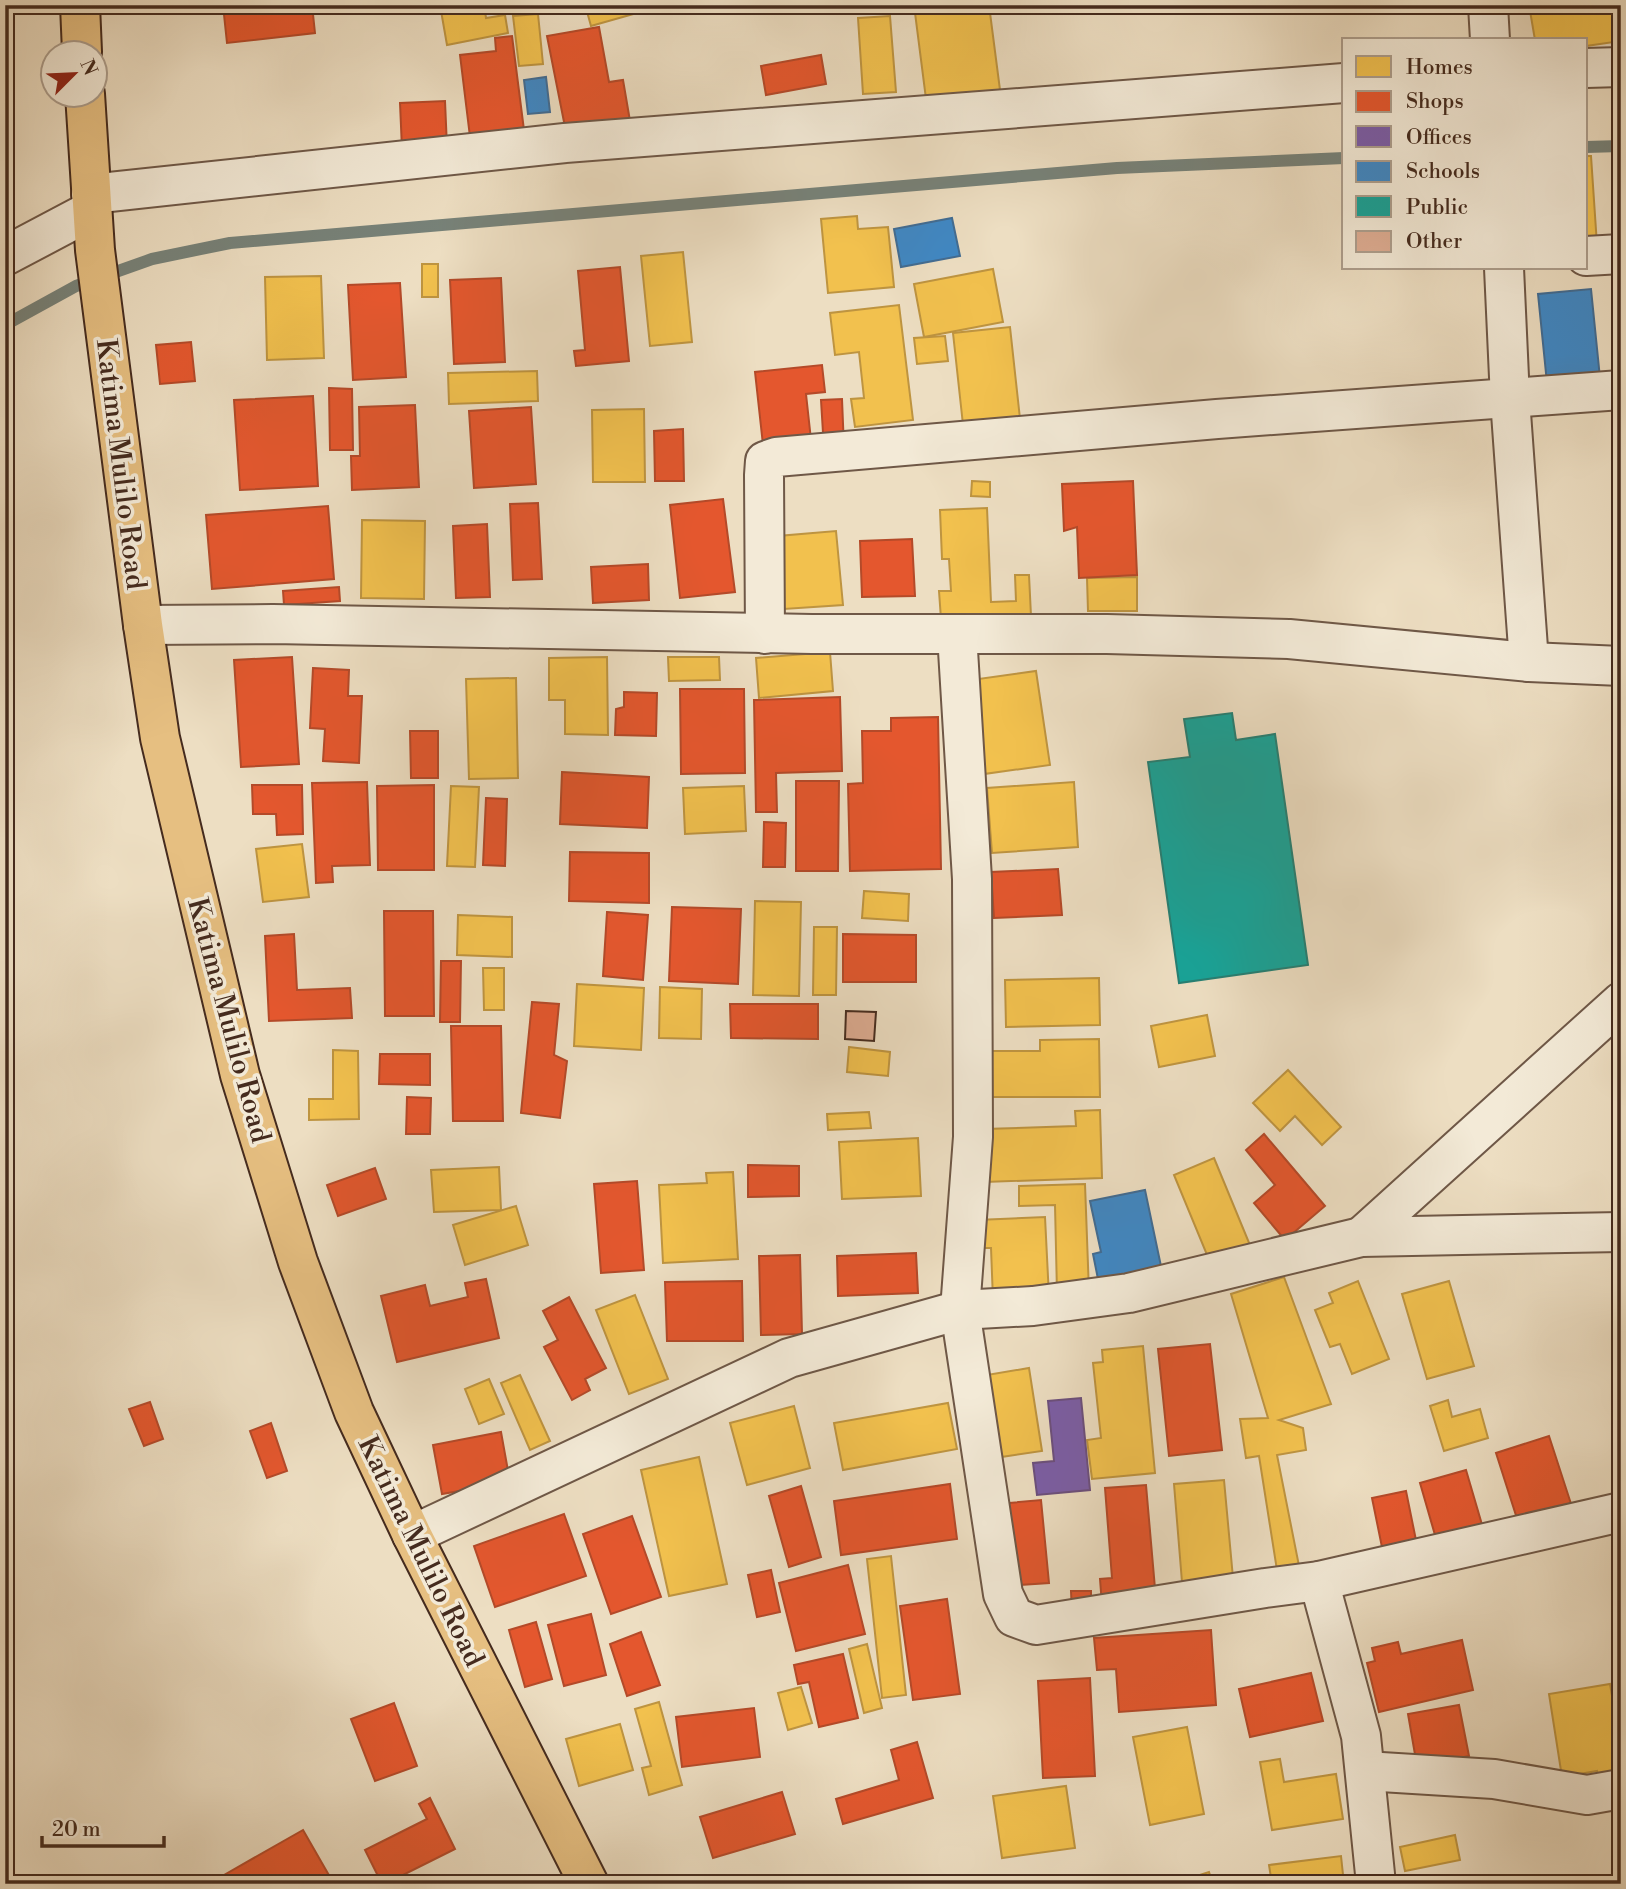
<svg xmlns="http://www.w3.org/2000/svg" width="1626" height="1889" font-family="'Libre Bodoni',serif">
  <rect width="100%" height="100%" fill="#eddec2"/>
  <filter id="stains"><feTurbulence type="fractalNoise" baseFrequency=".00286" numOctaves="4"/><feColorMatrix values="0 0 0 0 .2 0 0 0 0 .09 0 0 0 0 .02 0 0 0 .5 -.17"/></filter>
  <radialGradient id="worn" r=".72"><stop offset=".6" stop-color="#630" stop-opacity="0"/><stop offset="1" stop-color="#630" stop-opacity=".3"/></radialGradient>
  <!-- homes -->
  <g fill="#f2c14e" stroke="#be9440" stroke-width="2">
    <path d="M 440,5 L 484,5 L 486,18 L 505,15 L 508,33 L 447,45 Z"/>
    <path d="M 595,5 L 650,5 L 651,9 L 591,26 L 586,8 Z"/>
    <path d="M 914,5 L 989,5 L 1000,90 L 926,99 Z"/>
    <path d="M 1529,5 L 1621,5 L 1621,41 L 1586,46 L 1586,40 L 1535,40 Z"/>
    <path d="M 538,14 L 543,64 L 519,66 L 513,16 Z"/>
    <path d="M 890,16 L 896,92 L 863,94 L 858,18 Z"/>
    <path d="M 1586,156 L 1591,156 L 1597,245 L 1586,245 Z"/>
    <path d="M 857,216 L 858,229 L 888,227 L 894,287 L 828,293 L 821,219 Z"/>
    <path d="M 683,252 L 692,342 L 650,346 L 641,256 Z"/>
    <rect x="422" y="264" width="16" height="33"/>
    <path d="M 1616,268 L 1621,268 L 1621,311 Z"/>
    <path d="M 993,269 L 1003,322 L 924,337 L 914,284 Z"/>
    <path d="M 321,276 L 324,358 L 267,360 L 265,277 Z"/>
    <path d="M 899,305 L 913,420 L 855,427 L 851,399 L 864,398 L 859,352 L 835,355 L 830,313 Z"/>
    <path d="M 1010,327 L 1021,428 L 964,434 L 953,333 Z"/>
    <path d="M 945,336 L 948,361 L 917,364 L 914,338 Z"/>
    <path d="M 537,371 L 538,401 L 449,404 L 448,373 Z"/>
    <path d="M 644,409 L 645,482 L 593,482 L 592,410 Z"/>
    <path d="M 972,481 L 990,482 L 990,497 L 971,496 Z"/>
    <path d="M 987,508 L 991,602 L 1016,601 L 1015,575 L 1029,575 L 1031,616 L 941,619 L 939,591 L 951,591 L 949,559 L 942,559 L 940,510 Z"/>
    <path d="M 362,520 L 425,521 L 424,599 L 361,598 Z"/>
    <path d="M 836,531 L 843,605 L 784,609 L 778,536 Z"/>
    <path d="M 1137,577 L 1137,611 L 1088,611 L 1087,578 Z"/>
    <path d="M 830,652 L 833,691 L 759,698 L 756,658 Z"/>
    <path d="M 607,657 L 608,735 L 565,734 L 565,700 L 549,700 L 549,658 Z"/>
    <path d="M 668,657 L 719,657 L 720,680 L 669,681 Z"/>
    <path d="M 1036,671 L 1050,765 L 984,774 L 971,680 Z"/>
    <path d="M 516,678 L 518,778 L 469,779 L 466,679 Z"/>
    <path d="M 1074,782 L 1078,847 L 992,853 L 987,788 Z"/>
    <path d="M 451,786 L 479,787 L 475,867 L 447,866 Z"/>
    <path d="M 744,786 L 746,831 L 685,834 L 683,788 Z"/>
    <path d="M 302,844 L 309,897 L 263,902 L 256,849 Z"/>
    <path d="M 864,891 L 909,894 L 908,921 L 862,918 Z"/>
    <path d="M 755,901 L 801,902 L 799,996 L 753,995 Z"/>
    <path d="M 458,915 L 512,917 L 512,957 L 457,955 Z"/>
    <path d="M 814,927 L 837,927 L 836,995 L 813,995 Z"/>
    <path d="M 483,968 L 504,968 L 504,1010 L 484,1010 Z"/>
    <path d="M 1099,978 L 1100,1025 L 1006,1027 L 1005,980 Z"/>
    <path d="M 577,984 L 644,988 L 641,1050 L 574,1046 Z"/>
    <path d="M 660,987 L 702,989 L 701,1039 L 659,1038 Z"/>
    <path d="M 1207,1015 L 1215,1056 L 1159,1067 L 1151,1026 Z"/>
    <path d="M 1099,1039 L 1100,1097 L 981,1097 L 980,1051 L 1040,1051 L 1040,1040 Z"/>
    <path d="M 849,1047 L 890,1052 L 888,1076 L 847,1072 Z"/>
    <path d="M 333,1050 L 358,1051 L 359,1119 L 309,1120 L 309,1099 L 333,1099 Z"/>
    <path d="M 1288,1070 L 1341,1127 L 1322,1145 L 1295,1116 L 1280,1131 L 1253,1103 Z"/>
    <path d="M 1100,1110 L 1102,1178 L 985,1182 L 984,1129 L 1076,1126 L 1075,1111 Z"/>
    <path d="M 869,1112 L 871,1128 L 828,1130 L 827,1114 Z"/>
    <path d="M 918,1138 L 921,1196 L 842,1199 L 839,1142 Z"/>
    <path d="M 1214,1158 L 1252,1250 L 1212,1267 L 1174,1175 Z"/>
    <path d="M 499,1167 L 501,1210 L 434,1212 L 431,1170 Z"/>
    <path d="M 733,1172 L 738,1259 L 663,1263 L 659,1185 L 707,1183 L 706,1173 Z"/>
    <path d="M 1085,1184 L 1089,1292 L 1057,1293 L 1055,1205 L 1019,1206 L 1019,1186 Z"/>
    <path d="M 516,1206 L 528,1245 L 465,1265 L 453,1225 Z"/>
    <path d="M 1045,1217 L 1049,1297 L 993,1300 L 991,1248 L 978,1248 L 977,1220 Z"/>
    <path d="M 1284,1277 L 1331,1404 L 1279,1420 L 1303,1428 L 1306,1450 L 1277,1455 L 1302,1581 L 1279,1583 L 1259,1456 L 1246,1458 L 1240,1419 L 1268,1418 L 1231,1294 Z"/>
    <path d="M 1358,1281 L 1389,1359 L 1352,1374 L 1340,1344 L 1330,1347 L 1315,1310 L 1333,1303 L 1329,1293 Z"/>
    <path d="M 1449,1281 L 1474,1366 L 1427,1379 L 1402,1294 Z"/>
    <path d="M 635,1295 L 668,1379 L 629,1394 L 596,1310 Z"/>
    <path d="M 1143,1346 L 1155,1473 L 1092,1479 L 1087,1440 L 1101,1438 L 1093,1363 L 1103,1362 L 1102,1350 Z"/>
    <path d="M 1029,1368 L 1042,1451 L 988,1459 L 975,1377 Z"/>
    <path d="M 520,1375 L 550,1441 L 530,1450 L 501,1383 Z"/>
    <path d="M 489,1379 L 504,1414 L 479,1424 L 465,1389 Z"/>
    <path d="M 1448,1400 L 1452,1417 L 1480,1409 L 1488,1438 L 1444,1451 L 1430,1406 Z"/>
    <path d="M 948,1403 L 957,1449 L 843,1470 L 834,1423 Z"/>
    <path d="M 794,1406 L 810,1468 L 747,1485 L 730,1423 Z"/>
    <path d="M 699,1457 L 727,1584 L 669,1596 L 641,1470 Z"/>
    <path d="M 1224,1480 L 1233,1578 L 1182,1582 L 1174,1484 Z"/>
    <path d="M 891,1556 L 906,1695 L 882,1698 L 867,1559 Z"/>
    <path d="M 867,1644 L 882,1708 L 864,1713 L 849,1649 Z"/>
    <path d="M 1610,1684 L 1621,1748 L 1621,1771 L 1600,1788 L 1597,1771 L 1562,1777 L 1549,1694 Z"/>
    <path d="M 801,1687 L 812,1723 L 788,1730 L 778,1693 Z"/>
    <path d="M 659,1702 L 682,1785 L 649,1795 L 642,1768 L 651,1766 L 635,1709 Z"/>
    <path d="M 620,1724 L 633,1770 L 579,1786 L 566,1739 Z"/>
    <path d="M 1187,1727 L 1204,1814 L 1150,1825 L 1133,1737 Z"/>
    <path d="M 1280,1759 L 1284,1782 L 1336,1774 L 1343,1819 L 1272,1830 L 1260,1762 Z"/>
    <path d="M 1066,1786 L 1075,1848 L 1002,1858 L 993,1796 Z"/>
    <path d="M 1455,1835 L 1460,1860 L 1405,1871 L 1400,1847 Z"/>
    <path d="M 1341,1856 L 1344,1884 L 1272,1884 L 1269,1865 Z"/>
    <path d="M 1209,1872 L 1213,1884 L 1172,1884 Z"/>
    <path d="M 954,1876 L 955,1884 L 907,1884 Z"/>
    <path d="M 1578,1877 L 1579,1884 L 1546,1884 L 1545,1879 Z"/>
  </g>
  <!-- shops -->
  <g fill="#e4572e" stroke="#b44a29" stroke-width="2">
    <path d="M 223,5 L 312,5 L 315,33 L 227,43 Z"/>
    <path d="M 599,27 L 609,82 L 623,80 L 630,121 L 566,132 L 547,36 Z"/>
    <path d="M 512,36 L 525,138 L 471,145 L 460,55 L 496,51 L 495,38 Z"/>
    <path d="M 821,55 L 826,84 L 766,95 L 761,66 Z"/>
    <path d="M 445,101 L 447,147 L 402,149 L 400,103 Z"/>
    <path d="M 620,267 L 629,361 L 576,366 L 574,351 L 585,350 L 578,271 Z"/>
    <path d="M 501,278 L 505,362 L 454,364 L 450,280 Z"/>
    <path d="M 400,283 L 406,377 L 353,380 L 348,285 Z"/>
    <path d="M 191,342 L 195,381 L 160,384 L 156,345 Z"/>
    <path d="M 822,365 L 825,392 L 806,394 L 812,449 L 764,454 L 755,372 Z"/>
    <path d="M 329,388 L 352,389 L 353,450 L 330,450 Z"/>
    <path d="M 313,396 L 318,486 L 240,490 L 234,400 Z"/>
    <path d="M 842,399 L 844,448 L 824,449 L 821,400 Z"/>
    <path d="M 415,405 L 419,487 L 352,490 L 351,456 L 360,456 L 359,407 Z"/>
    <path d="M 531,407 L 536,484 L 474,488 L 469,411 Z"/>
    <path d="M 683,429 L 684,481 L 655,481 L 654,431 Z"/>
    <path d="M 1133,481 L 1137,575 L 1079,578 L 1077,527 L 1064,531 L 1062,484 Z"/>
    <path d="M 723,499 L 735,592 L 680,598 L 670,505 Z"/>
    <path d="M 538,503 L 542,579 L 513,580 L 510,504 Z"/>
    <path d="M 328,506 L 334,579 L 212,589 L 206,515 Z"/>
    <path d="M 487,524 L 490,597 L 456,598 L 453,526 Z"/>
    <path d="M 912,539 L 915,596 L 862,597 L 860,541 Z"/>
    <path d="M 648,564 L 649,600 L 593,603 L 591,567 Z"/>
    <path d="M 339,587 L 340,601 L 284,605 L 283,591 Z"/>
    <path d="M 292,657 L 299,764 L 241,767 L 234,660 Z"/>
    <path d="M 313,668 L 349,670 L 348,696 L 362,696 L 359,763 L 323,761 L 325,729 L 310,728 Z"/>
    <path d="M 680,689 L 744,689 L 745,773 L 681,774 Z"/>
    <path d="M 624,692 L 657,693 L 656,736 L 615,735 L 616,709 L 624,707 Z"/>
    <path d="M 840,697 L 842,771 L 776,773 L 777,812 L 756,812 L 754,700 Z"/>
    <path d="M 938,717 L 941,869 L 850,871 L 848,784 L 863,783 L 862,731 L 891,731 L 891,718 Z"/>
    <path d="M 410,731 L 438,731 L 438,778 L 411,778 Z"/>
    <path d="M 562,772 L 649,777 L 647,828 L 560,824 Z"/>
    <path d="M 796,781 L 839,781 L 838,871 L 796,871 Z"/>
    <path d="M 367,782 L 370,865 L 332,866 L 333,882 L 316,883 L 312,783 Z"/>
    <path d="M 252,785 L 302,785 L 303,834 L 277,835 L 276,814 L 253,814 Z"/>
    <path d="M 434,785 L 434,870 L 378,870 L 377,786 Z"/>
    <path d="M 486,798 L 507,799 L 505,866 L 483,865 Z"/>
    <path d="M 764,822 L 786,823 L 785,867 L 763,867 Z"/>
    <path d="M 570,852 L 649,853 L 649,903 L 569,901 Z"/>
    <path d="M 1058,869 L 1062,915 L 994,918 L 991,872 Z"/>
    <path d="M 672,907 L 741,909 L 738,984 L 669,981 Z"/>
    <path d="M 384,911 L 433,911 L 434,1016 L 385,1016 Z"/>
    <path d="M 607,912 L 648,915 L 643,980 L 603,976 Z"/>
    <path d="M 294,934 L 297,990 L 350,988 L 352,1018 L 269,1021 L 265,936 Z"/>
    <path d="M 843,934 L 916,935 L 916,982 L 843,982 Z"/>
    <path d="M 441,961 L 461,961 L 460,1022 L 440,1022 Z"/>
    <path d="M 532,1002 L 559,1004 L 554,1055 L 567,1061 L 560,1118 L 521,1113 Z"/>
    <path d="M 730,1004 L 818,1004 L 818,1039 L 731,1038 Z"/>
    <path d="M 451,1026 L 501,1026 L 503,1121 L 453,1121 Z"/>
    <path d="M 380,1054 L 430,1054 L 430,1085 L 379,1084 Z"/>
    <path d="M 407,1097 L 431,1098 L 430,1134 L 406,1134 Z"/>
    <path d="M 1264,1134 L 1325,1206 L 1285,1240 L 1254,1203 L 1275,1185 L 1246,1150 Z"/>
    <path d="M 748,1165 L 799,1166 L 799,1196 L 748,1197 Z"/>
    <path d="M 375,1168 L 386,1199 L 338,1216 L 327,1185 Z"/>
    <path d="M 637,1181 L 644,1270 L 601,1273 L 594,1184 Z"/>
    <path d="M 916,1253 L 918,1293 L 838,1296 L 837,1256 Z"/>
    <path d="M 800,1255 L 802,1334 L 761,1335 L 759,1256 Z"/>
    <path d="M 486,1279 L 499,1338 L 397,1362 L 381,1296 L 425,1285 L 430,1306 L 468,1297 L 465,1283 Z"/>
    <path d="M 742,1281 L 743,1341 L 667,1341 L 665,1282 Z"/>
    <path d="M 569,1297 L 606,1368 L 585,1379 L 590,1390 L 572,1400 L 544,1347 L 558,1340 L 543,1311 Z"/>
    <path d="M 1210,1344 L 1222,1450 L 1169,1456 L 1158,1349 Z"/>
    <path d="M 150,1402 L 163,1439 L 144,1446 L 129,1409 Z"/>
    <path d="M 271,1423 L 287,1471 L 267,1478 L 250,1431 Z"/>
    <path d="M 501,1432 L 510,1482 L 442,1494 L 433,1445 Z"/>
    <path d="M 1549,1436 L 1574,1513 L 1521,1531 L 1496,1453 Z"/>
    <path d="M 1466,1470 L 1483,1528 L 1437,1542 L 1420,1483 Z"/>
    <path d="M 950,1484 L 957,1539 L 841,1555 L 834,1501 Z"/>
    <path d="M 1146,1485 L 1156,1600 L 1102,1605 L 1100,1579 L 1112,1578 L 1105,1488 Z"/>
    <path d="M 801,1486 L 821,1557 L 789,1567 L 769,1496 Z"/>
    <path d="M 1406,1491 L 1418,1550 L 1384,1557 L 1372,1498 Z"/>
    <path d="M 1041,1500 L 1049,1583 L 1006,1586 L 998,1504 Z"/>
    <path d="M 564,1514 L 586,1576 L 495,1607 L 474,1546 Z"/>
    <path d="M 632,1516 L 661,1597 L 611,1614 L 583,1534 Z"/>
    <path d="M 848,1565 L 865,1634 L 796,1651 L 779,1583 Z"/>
    <path d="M 771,1570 L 780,1612 L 757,1617 L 748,1575 Z"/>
    <path d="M 1071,1591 L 1091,1591 L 1091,1612 L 1072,1613 Z"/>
    <path d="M 947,1599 L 960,1694 L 913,1700 L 900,1606 Z"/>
    <path d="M 591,1614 L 606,1675 L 564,1686 L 548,1625 Z"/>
    <path d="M 536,1622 L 552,1679 L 525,1687 L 509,1630 Z"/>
    <path d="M 1211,1630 L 1216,1705 L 1119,1712 L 1116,1669 L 1097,1670 L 1094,1638 Z"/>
    <path d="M 641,1632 L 660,1685 L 627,1696 L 610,1644 Z"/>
    <path d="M 1462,1640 L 1473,1690 L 1379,1712 L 1367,1663 L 1375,1661 L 1372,1648 L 1398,1642 L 1401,1654 Z"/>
    <path d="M 843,1654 L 858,1718 L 819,1727 L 809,1682 L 798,1684 L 794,1665 Z"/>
    <path d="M 1311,1673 L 1323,1721 L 1250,1737 L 1239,1689 Z"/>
    <path d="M 1090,1678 L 1095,1776 L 1043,1778 L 1038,1681 Z"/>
    <path d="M 394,1703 L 417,1766 L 375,1781 L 351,1719 Z"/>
    <path d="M 1459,1705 L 1469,1756 L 1417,1766 L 1408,1714 Z"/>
    <path d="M 754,1708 L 760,1757 L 682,1767 L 676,1717 Z"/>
    <path d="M 917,1742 L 933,1798 L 843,1824 L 836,1799 L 899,1780 L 891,1750 Z"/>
    <path d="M 782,1792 L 795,1834 L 713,1858 L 700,1817 Z"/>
    <path d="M 430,1798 L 455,1849 L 385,1884 L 382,1884 L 365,1850 L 427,1819 L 419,1804 Z"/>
    <path d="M 303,1830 L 334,1884 L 230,1884 L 224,1875 Z"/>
  </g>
  <!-- offices -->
  <path fill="#7b5ea7" stroke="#6b4f7e" stroke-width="2" d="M 1081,1398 L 1090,1490 L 1037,1495 L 1033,1463 L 1054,1461 L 1048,1401 Z"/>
  <!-- schools -->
  <g fill="#3f88c5" stroke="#416c93" stroke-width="2">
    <path d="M 546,77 L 550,112 L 528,114 L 524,80 Z"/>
    <path d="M 952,218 L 960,256 L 901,267 L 894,229 Z"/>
    <path d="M 1591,289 L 1600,378 L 1547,383 L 1538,294 Z"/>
    <path d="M 1145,1190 L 1162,1271 L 1099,1284 L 1093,1254 L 1101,1252 L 1090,1201 Z"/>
  </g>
  <!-- public -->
  <path fill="#17a398" stroke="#257f73" stroke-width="2" d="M 1232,713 L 1236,740 L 1275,734 L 1308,965 L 1179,983 L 1148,762 L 1190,757 L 1184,719 Z"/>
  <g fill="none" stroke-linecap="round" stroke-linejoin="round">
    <!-- stream -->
    <g stroke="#778279" stroke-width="12">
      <path d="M 1586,147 L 1621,146"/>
      <path d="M 5,325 L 76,286 L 152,259 L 230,243 L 1117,168 L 1344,158"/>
    </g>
  </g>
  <!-- building -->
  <path fill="#ddac92" stroke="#452b1e" stroke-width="2" d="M 846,1011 L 876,1012 L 874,1041 L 845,1039 Z"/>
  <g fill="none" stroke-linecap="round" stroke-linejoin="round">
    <!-- minor casing -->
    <g stroke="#6f5847" stroke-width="42">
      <g id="minor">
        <path d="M 1488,5 L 1490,40"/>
        <path d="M 1586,68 L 1621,67"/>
        <path d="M 91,194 L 565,143 L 1344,83"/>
        <path d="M 5,256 L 92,210"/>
        <path d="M 1586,256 L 1621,254"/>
        <path d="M 1504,268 L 1510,399 L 1529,662"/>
        <path d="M 143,625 L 273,624 L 812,634 L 1107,634 L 1289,639 L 1529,662 L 1621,666"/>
        <path d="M 765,634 L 764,475 L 765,461 L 776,457 L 1217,419 L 1621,390"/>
        <path d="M 957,634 L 972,879 L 973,1137 L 960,1310 L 1003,1594 L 1014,1617 L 1036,1625 L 1265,1588 L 1319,1581 L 1621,1512"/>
        <path d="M 1361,1237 L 1621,1002"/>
        <path d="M 412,1535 L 789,1358 L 960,1310 L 1033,1306 L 1129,1293 L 1361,1237 L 1621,1232"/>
        <path d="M 1319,1581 L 1361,1736 L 1376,1884"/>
        <path d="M 1365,1771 L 1494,1779 L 1587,1795 L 1621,1789"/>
      </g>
    </g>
    <!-- major casing -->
    <g stroke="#452b1e" stroke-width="42">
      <g id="major">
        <path d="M 80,5 L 82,52"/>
        <path d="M 85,94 L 95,250 L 143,625 L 160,738 L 240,1075 L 298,1262 L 354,1412 L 412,1535 L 589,1884"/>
      </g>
    </g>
    <!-- minor -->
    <use href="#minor" stroke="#f3ead7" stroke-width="38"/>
    <!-- major -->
    <use href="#major" stroke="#e6bf81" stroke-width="38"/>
  </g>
  <g text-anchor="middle" stroke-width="7" stroke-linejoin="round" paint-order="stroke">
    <!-- street labels -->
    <g font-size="28" fill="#452b1e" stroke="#f3ead7">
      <text transform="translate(122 464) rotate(83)" y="10">Katima Mulilo Road</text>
      <text transform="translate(230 1020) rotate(75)" y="10">Katima Mulilo Road</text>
      <text transform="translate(422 1551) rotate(64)" y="10">Katima Mulilo Road</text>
    </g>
  </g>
  <!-- margin -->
  <rect width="1626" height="1889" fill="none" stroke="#eddec2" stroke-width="28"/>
  <rect x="7" y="7" width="1612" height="1875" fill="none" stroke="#452b1e" stroke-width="3.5"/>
  <rect x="14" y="14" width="1598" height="1861" fill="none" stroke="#452b1e" stroke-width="2"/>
  <!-- legend -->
  <rect x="1342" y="38" width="245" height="231" fill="#f3ead7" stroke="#ad9e8d" stroke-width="2"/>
  <rect x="1356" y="56" width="35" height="21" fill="#f2c14e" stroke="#ad9e8d" stroke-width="2"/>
  <text x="1406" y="74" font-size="21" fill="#452b1e">Homes</text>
  <rect x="1356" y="91" width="35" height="21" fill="#e4572e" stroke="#ad9e8d" stroke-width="2"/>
  <text x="1406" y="108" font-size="21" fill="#452b1e">Shops</text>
  <rect x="1356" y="126" width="35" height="21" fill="#7b5ea7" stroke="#ad9e8d" stroke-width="2"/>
  <text x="1406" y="144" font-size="21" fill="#452b1e">Offices</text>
  <rect x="1356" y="161" width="35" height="21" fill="#3f88c5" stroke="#ad9e8d" stroke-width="2"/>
  <text x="1406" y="178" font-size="21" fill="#452b1e">Schools</text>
  <rect x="1356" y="196" width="35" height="21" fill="#17a398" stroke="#ad9e8d" stroke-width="2"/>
  <text x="1406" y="214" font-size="21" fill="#452b1e">Public</text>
  <rect x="1356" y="231" width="35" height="21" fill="#ddac92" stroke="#ad9e8d" stroke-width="2"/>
  <text x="1406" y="248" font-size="21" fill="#452b1e">Other</text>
  <!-- north arrow -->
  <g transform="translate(74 74) rotate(66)"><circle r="33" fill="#f3ead7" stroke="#ad9e8d" stroke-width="2"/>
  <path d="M0-5L12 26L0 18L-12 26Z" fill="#8f2418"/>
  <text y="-10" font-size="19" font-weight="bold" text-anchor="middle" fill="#452b1e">N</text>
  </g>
  <!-- scale -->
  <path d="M42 1836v10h122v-10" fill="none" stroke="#452b1e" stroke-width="3.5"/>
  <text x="52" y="1836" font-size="21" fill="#452b1e" stroke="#f3ead7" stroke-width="5" paint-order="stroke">20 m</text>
  <rect width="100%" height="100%" filter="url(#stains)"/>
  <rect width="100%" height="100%" fill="url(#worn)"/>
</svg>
